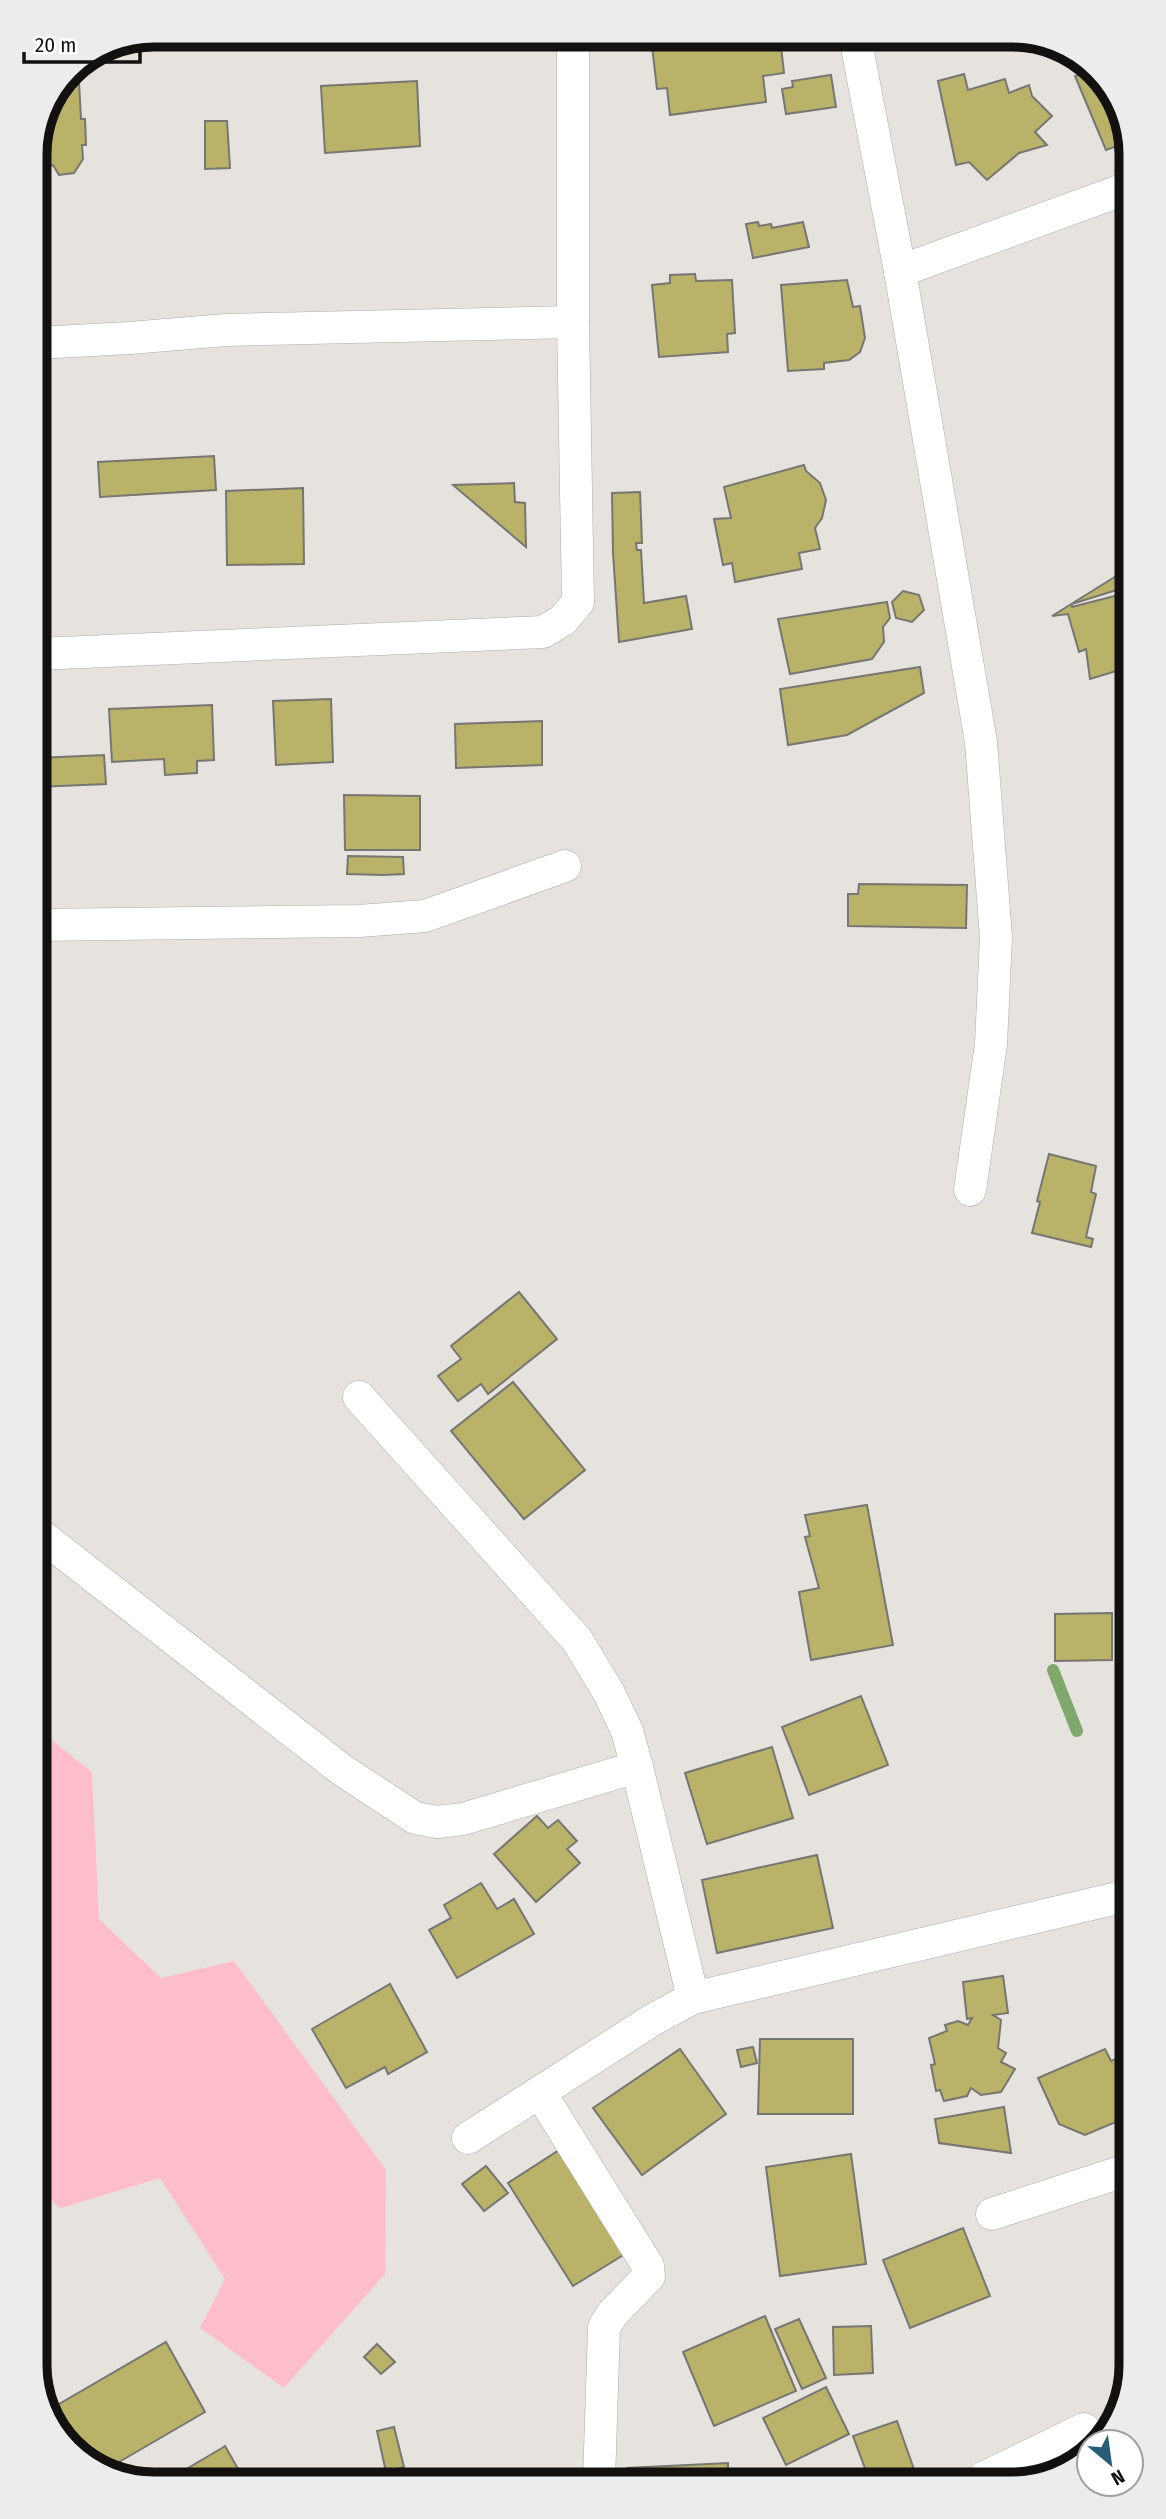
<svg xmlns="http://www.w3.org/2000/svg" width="1166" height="2519" font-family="'Fira Sans Condensed',sans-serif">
  <rect width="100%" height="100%" fill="#e6e2de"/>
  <!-- green -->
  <path fill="#febdca" d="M 40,1731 L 92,1772 L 99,1919 L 161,1978 L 234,1961 L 386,2170 L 385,2274 L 284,2388 L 200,2328 L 225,2279 L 160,2178 L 61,2208 L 41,2193 Z"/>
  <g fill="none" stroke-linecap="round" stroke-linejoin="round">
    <!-- stream -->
    <path stroke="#7fa86c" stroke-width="12" d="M 1053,1670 L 1077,1731"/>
  </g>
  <!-- building -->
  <g fill="#bab268" stroke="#767672" stroke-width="2">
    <path d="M 780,38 L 784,73 L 763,76 L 766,102 L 670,115 L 667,88 L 657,89 L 652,46 L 674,42 L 673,39 Z"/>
    <path d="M 78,64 L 81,119 L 85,119 L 86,145 L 82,145 L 83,159 L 74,173 L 59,175 L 53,165 L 35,166 L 35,147 L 70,70 Z"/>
    <path d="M 1092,70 L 1125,116 L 1125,143 L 1106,150 L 1075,76 Z"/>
    <path d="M 964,74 L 968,90 L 1005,79 L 1009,93 L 1029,85 L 1032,96 L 1052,116 L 1035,132 L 1047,145 L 1019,153 L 987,180 L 969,162 L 956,165 L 938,81 Z"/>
    <path d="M 831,75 L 836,107 L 786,114 L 782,89 L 793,87 L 792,81 Z"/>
    <path d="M 417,81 L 420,146 L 325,153 L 321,86 Z"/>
    <path d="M 205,121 L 227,121 L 230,168 L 205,169 Z"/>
    <path d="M 758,222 L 759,226 L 771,224 L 772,228 L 803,222 L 809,247 L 753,258 L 746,224 Z"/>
    <path d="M 695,274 L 696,281 L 732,280 L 735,333 L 727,334 L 728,352 L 659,357 L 652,285 L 670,283 L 670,275 Z"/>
    <path d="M 847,280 L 853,307 L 860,306 L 865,338 L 860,352 L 849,360 L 824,363 L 824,369 L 788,371 L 781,285 Z"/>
    <path d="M 214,456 L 216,490 L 100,497 L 98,462 Z"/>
    <path d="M 804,465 L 806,471 L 820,483 L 826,500 L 822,518 L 815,528 L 820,549 L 799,553 L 802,569 L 735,582 L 732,563 L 723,565 L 714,519 L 731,518 L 724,487 Z"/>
    <path d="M 514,483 L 515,502 L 525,503 L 526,547 L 453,485 Z"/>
    <path d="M 303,488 L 304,564 L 227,565 L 226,491 Z"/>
    <path d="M 640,492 L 642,543 L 636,543 L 637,550 L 641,550 L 644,603 L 686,596 L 692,629 L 619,642 L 613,553 L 612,493 Z"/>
    <path d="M 1126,570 L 1126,587 L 1072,604 L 1072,607 L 1126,593 L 1126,676 L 1124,677 L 1116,671 L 1090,679 L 1086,649 L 1079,652 L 1068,614 L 1052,616 Z"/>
    <path d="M 903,591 L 919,595 L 924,610 L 912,622 L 896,618 L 892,602 Z"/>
    <path d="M 887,602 L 890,618 L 883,627 L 884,642 L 872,659 L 790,674 L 778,619 Z"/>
    <path d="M 920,667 L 924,693 L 847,735 L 788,745 L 780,689 Z"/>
    <path d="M 331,699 L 333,762 L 276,765 L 273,701 Z"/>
    <path d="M 212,705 L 214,760 L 197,761 L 197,773 L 165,775 L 164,759 L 112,762 L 109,709 Z"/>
    <path d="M 542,721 L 542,765 L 456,768 L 455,724 Z"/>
    <path d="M 104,755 L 106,784 L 37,787 L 37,758 Z"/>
    <path d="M 344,795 L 420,796 L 420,850 L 345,850 Z"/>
    <path d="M 348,856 L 403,857 L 404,874 L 383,875 L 347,874 Z"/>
    <path d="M 859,884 L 967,885 L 966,928 L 848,926 L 848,894 L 858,894 Z"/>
    <path d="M 1049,1154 L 1096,1166 L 1091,1192 L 1096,1194 L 1086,1237 L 1093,1239 L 1091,1247 L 1032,1233 L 1040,1202 L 1037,1201 Z"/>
    <path d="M 519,1292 L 557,1339 L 488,1394 L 481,1384 L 458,1401 L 438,1376 L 461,1359 L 451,1346 Z"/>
    <path d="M 513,1382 L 585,1470 L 524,1519 L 451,1431 Z"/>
    <path d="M 867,1505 L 893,1645 L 811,1660 L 799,1592 L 819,1588 L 805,1537 L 810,1536 L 805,1515 Z"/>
    <path d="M 1112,1613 L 1112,1660 L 1055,1661 L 1055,1614 Z"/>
    <path d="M 861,1696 L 888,1765 L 809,1795 L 782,1727 Z"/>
    <path d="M 772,1747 L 793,1818 L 707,1844 L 685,1773 Z"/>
    <path d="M 537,1816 L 548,1828 L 558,1820 L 577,1841 L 567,1849 L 580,1863 L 536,1902 L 494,1854 Z"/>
    <path d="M 817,1855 L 833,1928 L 717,1953 L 702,1880 Z"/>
    <path d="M 481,1883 L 497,1909 L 514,1899 L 534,1934 L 457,1978 L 429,1930 L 451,1918 L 444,1905 Z"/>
    <path d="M 1003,1976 L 1008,2013 L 993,2015 L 1001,2020 L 998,2048 L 1006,2053 L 1001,2062 L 1015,2069 L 1001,2092 L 981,2095 L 971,2088 L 967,2096 L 944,2101 L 940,2090 L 936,2091 L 931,2065 L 935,2064 L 929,2038 L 947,2031 L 945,2025 L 958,2021 L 968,2025 L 972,2018 L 967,2019 L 963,1982 Z"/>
    <path d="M 390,1984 L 427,2052 L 388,2074 L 385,2067 L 346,2088 L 312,2029 Z"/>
    <path d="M 760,2039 L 853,2039 L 853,2114 L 758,2114 Z"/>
    <path d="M 753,2047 L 757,2063 L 741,2067 L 737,2050 Z"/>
    <path d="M 680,2049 L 726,2114 L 642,2175 L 593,2108 Z"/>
    <path d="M 1105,2049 L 1111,2061 L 1124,2056 L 1130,2061 L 1130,2116 L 1085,2135 L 1059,2124 L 1038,2078 Z"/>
    <path d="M 1004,2107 L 1011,2153 L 939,2143 L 935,2119 Z"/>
    <path d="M 564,2147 L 630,2251 L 573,2286 L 508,2183 Z"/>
    <path d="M 851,2154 L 866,2264 L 780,2276 L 766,2167 Z"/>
    <path d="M 486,2166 L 508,2193 L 484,2211 L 462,2184 Z"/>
    <path d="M 963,2228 L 990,2296 L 910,2328 L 883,2260 Z"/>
    <path d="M 765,2316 L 796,2391 L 714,2426 L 683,2352 Z"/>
    <path d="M 799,2319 L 826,2378 L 802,2389 L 775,2329 Z"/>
    <path d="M 871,2326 L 873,2373 L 834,2375 L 833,2327 Z"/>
    <path d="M 166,2342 L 205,2412 L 107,2469 L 81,2459 L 47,2411 Z"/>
    <path d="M 377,2344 L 395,2362 L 381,2374 L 364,2357 Z"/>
    <path d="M 826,2387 L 849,2434 L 786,2465 L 763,2418 Z"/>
    <path d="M 897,2421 L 917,2478 L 869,2479 L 853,2436 Z"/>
    <path d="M 394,2427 L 404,2467 L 386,2472 L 377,2431 Z"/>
    <path d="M 225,2446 L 246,2483 L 161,2484 L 222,2448 Z"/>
    <path d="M 728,2463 L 728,2480 L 627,2480 L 627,2468 Z"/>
  </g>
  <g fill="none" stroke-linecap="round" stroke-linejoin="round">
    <!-- minor casing -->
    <g stroke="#afaca9" stroke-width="33">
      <g id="minor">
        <path d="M 855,37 L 900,271 L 981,742 L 996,937 L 991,1044 L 970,1190"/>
        <path d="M 900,271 L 1125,189"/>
        <path d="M 36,343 L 130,338 L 226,330 L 573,322"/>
        <path d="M 37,654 L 543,632 L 563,620 L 578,602 L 573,322 L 573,40"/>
        <path d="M 37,925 L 359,921 L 425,916 L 565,866"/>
        <path d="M 359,1397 L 577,1640 L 609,1693 L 627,1731 L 637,1767 L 693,1998 L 1130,1895"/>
        <path d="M 39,1534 L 342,1770 L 415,1818 L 437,1822 L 463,1819 L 637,1767"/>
        <path d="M 541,2094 L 648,2266 L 649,2276 L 613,2313 L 604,2327 L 599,2481"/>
        <path d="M 468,2138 L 654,2019 L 693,1998"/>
        <path d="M 992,2214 L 1130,2169"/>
        <path d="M 983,2478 L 1084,2429"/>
      </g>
    </g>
    <!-- minor -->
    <use href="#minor" stroke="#fff" stroke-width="32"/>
  </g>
  <!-- crop -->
  <path d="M0 0H1166V2519H0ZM154 47H1012A107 107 0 0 1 1119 154V2365A107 107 0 0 1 1012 2472H154A107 107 0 0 1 47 2365V154A107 107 0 0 1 154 47Z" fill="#ececec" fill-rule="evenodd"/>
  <path fill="none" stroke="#121110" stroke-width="9" d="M154 47H1012A107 107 0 0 1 1119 154V2365A107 107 0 0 1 1012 2472H154A107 107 0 0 1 47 2365V154A107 107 0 0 1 154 47Z"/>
  <!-- north arrow -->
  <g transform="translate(1110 2463) rotate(151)"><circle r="33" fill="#ffffff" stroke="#a0a09f" stroke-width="2"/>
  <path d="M0-5L12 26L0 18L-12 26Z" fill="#285d78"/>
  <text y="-10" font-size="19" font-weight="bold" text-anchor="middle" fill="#121110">N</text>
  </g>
  <!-- scale -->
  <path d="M24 52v10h116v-10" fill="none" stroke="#121110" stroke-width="3.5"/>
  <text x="35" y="52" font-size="21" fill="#121110" stroke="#ffffff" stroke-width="5" paint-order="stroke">20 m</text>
</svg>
